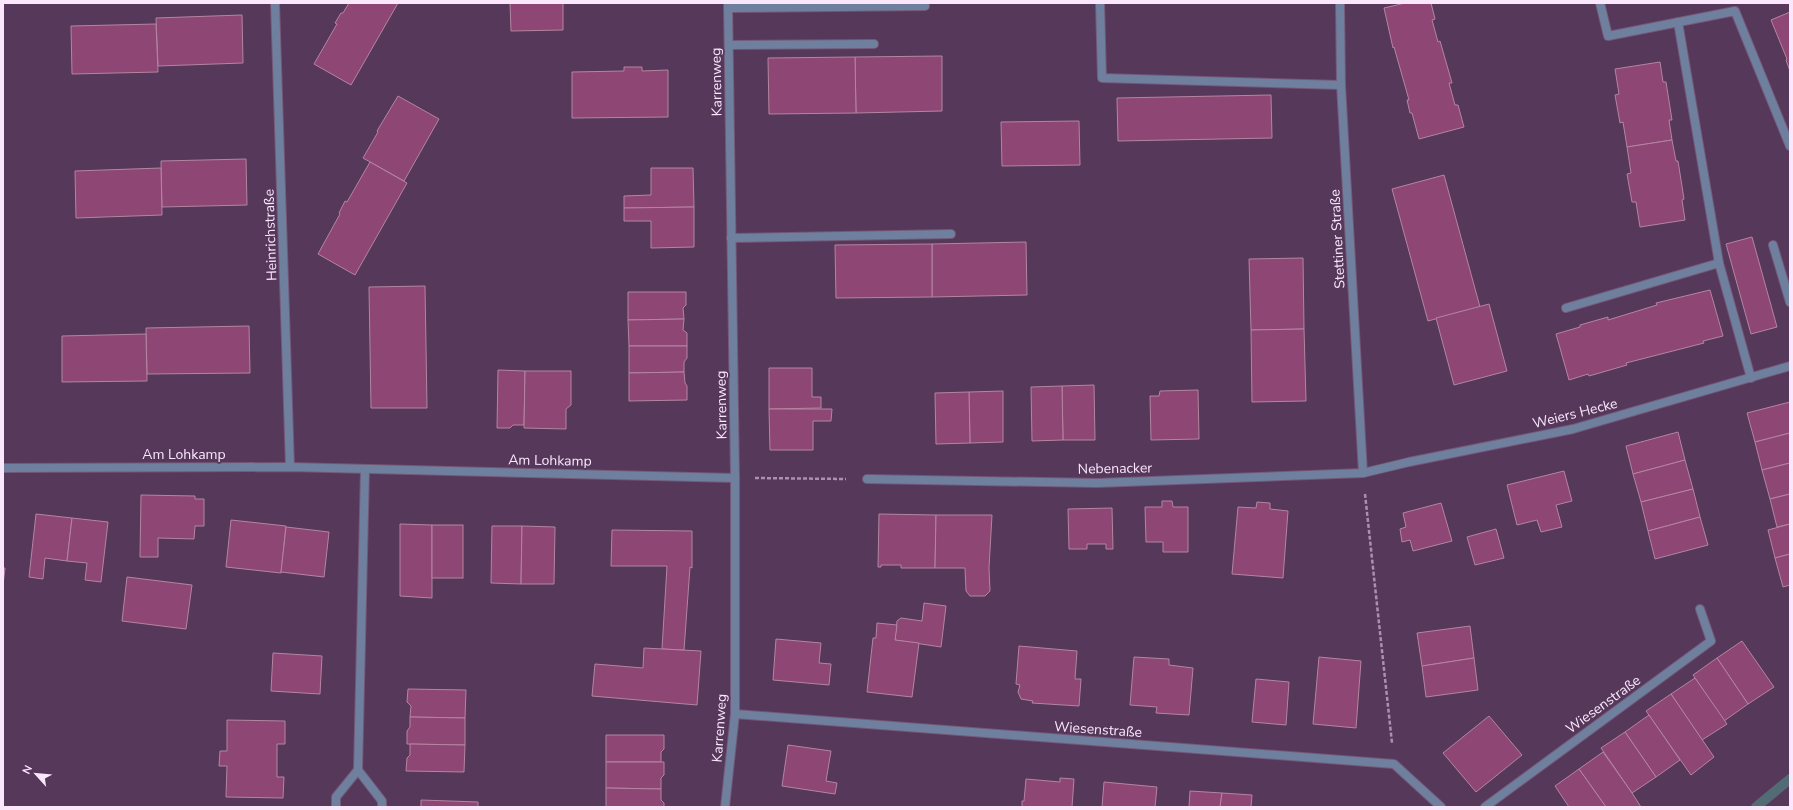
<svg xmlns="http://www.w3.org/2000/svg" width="1793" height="810" font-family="'Nunito Sans',sans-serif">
  <rect width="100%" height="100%" fill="#56385b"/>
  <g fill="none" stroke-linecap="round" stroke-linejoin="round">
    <!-- stream -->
    <path stroke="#536b74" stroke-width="10" d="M 1756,807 L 1790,779"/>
  </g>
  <!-- building -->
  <g fill="#8e4675" stroke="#b485a1">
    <path d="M 349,3 L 398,3 L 351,85 L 314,64 L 337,24 L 335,23 L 341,13 L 343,13 Z"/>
    <path d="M 510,3 L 563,3 L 563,30 L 511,31 Z"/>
    <path d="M 1405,3 L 1431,3 L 1435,19 L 1432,20 L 1438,42 L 1440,41 L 1452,83 L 1449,83 L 1455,105 L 1458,105 L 1464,127 L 1419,139 L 1412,113 L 1410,113 L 1407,100 L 1409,100 L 1394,47 L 1393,48 L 1384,8 Z"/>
    <path d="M 1790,12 L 1790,71 L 1786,60 L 1787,59 L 1771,20 Z"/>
    <path d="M 242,15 L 243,63 L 158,66 L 156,18 Z"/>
    <path d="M 156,24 L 158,72 L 72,74 L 71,26 Z"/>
    <path d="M 942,56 L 942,111 L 856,113 L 855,57 Z"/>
    <path d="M 855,57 L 856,113 L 769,114 L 768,58 Z"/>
    <path d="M 1660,62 L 1663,82 L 1666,82 L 1672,120 L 1669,120 L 1672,140 L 1627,147 L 1623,122 L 1620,123 L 1615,95 L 1619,94 L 1615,69 Z"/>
    <path d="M 624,67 L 642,67 L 642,71 L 668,70 L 668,117 L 572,118 L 572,72 L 624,71 Z"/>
    <path d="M 1271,95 L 1272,138 L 1118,141 L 1117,98 Z"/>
    <path d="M 398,96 L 439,119 L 404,181 L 363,158 L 378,132 L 377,131 Z"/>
    <path d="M 1079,121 L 1080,165 L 1002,166 L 1001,122 Z"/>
    <path d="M 1672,140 L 1676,161 L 1678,161 L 1684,199 L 1682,200 L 1685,220 L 1640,227 L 1636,202 L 1632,202 L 1627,174 L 1631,173 L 1627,147 Z"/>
    <path d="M 246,159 L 247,205 L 162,207 L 161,161 Z"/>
    <path d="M 370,162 L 407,183 L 355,275 L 318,254 L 340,214 L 339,213 L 345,201 L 347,202 Z"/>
    <path d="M 161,168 L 162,215 L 76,218 L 75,171 Z"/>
    <path d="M 651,168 L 693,168 L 694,207 L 624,208 L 624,196 L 651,195 Z"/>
    <path d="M 1444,175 L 1480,307 L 1428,321 L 1392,189 Z"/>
    <path d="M 694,207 L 694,247 L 651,248 L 651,221 L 624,221 L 624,208 Z"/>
    <path d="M 1752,237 L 1777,327 L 1751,334 L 1726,244 Z"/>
    <path d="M 1026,242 L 1027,295 L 932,297 L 932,244 Z"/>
    <path d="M 932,244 L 932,297 L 836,298 L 835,245 Z"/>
    <path d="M 1303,258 L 1304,329 L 1251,330 L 1249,259 Z"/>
    <path d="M 425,286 L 427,408 L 371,408 L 369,287 Z"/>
    <path d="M 1710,290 L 1723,336 L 1703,341 L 1704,343 L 1626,363 L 1627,365 L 1589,376 L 1588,374 L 1569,380 L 1556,334 L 1580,327 L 1580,325 L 1608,317 L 1608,320 L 1657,305 L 1656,303 Z"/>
    <path d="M 628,292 L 686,292 L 686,305 L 683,308 L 684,319 L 628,320 Z"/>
    <path d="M 1489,304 L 1507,371 L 1454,385 L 1436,318 Z"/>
    <path d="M 684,319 L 683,330 L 687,333 L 687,346 L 629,346 L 628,320 Z"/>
    <path d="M 249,326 L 250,373 L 147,374 L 146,328 Z"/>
    <path d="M 1304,329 L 1306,401 L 1252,402 L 1251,330 Z"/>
    <path d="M 146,334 L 147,381 L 62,382 L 62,336 Z"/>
    <path d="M 629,346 L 687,346 L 687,358 L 684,362 L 684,372 L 629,373 Z"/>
    <path d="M 769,368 L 812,368 L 812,397 L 821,397 L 821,408 L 769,409 Z"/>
    <path d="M 498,370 L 525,371 L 524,425 L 513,425 L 510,428 L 497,428 Z"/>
    <path d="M 525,371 L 571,371 L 571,405 L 566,409 L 566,429 L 524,428 Z"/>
    <path d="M 684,372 L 685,383 L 687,386 L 687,400 L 629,401 L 629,373 Z"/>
    <path d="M 1094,385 L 1095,440 L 1063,440 L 1062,386 Z"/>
    <path d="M 1062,386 L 1063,440 L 1032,441 L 1031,387 Z"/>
    <path d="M 1198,390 L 1199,439 L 1151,440 L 1150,396 L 1159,396 L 1160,391 Z"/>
    <path d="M 1003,391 L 1003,442 L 970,443 L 969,392 Z"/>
    <path d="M 969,392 L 970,443 L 936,444 L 935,393 Z"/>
    <path d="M 1790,402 L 1790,433 L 1755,442 L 1747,413 Z"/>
    <path d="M 769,409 L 832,409 L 831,421 L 813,421 L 813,450 L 770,450 Z"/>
    <path d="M 1678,432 L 1685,460 L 1633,474 L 1626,446 Z"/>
    <path d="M 1790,433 L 1790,463 L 1762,470 L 1755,442 Z"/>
    <path d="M 1685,460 L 1693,489 L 1641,502 L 1633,474 Z"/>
    <path d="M 1790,463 L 1790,494 L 1770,499 L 1762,470 Z"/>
    <path d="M 1564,471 L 1572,501 L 1556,505 L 1562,527 L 1541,532 L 1537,520 L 1517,525 L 1507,485 Z"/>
    <path d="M 1693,489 L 1700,517 L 1648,531 L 1641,502 Z"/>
    <path d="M 1790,494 L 1790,524 L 1777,527 L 1770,499 Z"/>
    <path d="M 141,495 L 195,496 L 195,499 L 204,499 L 204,526 L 195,526 L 194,539 L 158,538 L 158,557 L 140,557 Z"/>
    <path d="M 1162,501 L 1172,501 L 1173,507 L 1188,507 L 1188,552 L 1163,552 L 1163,542 L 1146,542 L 1145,507 L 1162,507 Z"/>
    <path d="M 1257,502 L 1270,503 L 1270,509 L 1288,511 L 1283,578 L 1232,574 L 1238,507 L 1256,508 Z"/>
    <path d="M 1441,503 L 1452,541 L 1413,551 L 1410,540 L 1402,542 L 1400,529 L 1406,527 L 1403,513 Z"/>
    <path d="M 1112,508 L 1113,549 L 1106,549 L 1106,544 L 1087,544 L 1087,549 L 1069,549 L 1068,509 Z"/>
    <path d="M 36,514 L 72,518 L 67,561 L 45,558 L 43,579 L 29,577 Z"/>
    <path d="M 879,514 L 936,515 L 935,568 L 901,568 L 901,565 L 881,565 L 881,567 L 878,567 Z"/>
    <path d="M 936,515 L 992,515 L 989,568 L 990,591 L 985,596 L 970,596 L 966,591 L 965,568 L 935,568 Z"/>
    <path d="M 1700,517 L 1708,545 L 1655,559 L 1648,531 Z"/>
    <path d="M 72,518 L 108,522 L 101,582 L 85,580 L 87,563 L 67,561 Z"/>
    <path d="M 231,520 L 286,526 L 281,573 L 226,567 Z"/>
    <path d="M 400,524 L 432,525 L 432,598 L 400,596 Z"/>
    <path d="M 1790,524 L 1790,554 L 1775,558 L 1768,530 Z"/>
    <rect x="432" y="525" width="31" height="53"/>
    <path d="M 492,526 L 522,526 L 521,584 L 491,583 Z"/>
    <path d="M 522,526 L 555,527 L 554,584 L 521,584 Z"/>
    <path d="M 286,527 L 329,532 L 324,577 L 281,572 Z"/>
    <path d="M 1496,529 L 1504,558 L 1475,565 L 1467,537 Z"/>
    <path d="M 612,530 L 692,531 L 692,568 L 690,567 L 684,650 L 662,649 L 667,566 L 611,566 Z"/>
    <path d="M 1790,554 L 1790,585 L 1783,587 L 1775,558 Z"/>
    <path d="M 3,568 L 5,568 L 3,585 Z"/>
    <path d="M 127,577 L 192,585 L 186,629 L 122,621 Z"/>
    <path d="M 924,603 L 946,606 L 941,647 L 895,640 L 897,621 L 901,618 L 922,621 Z"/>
    <path d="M 877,623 L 897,625 L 895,640 L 919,643 L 912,697 L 867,692 L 873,638 L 876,638 Z"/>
    <path d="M 1470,626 L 1474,658 L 1422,666 L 1417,633 Z"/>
    <path d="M 776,639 L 821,643 L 819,663 L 831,664 L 829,685 L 773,680 Z"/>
    <path d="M 1742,641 L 1774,687 L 1748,704 L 1717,658 Z"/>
    <path d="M 1019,646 L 1077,651 L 1075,679 L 1081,679 L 1079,706 L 1032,703 L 1033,701 L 1021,699 L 1018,692 L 1020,685 L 1016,684 Z"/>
    <path d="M 644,648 L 701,651 L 697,705 L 592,696 L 595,664 L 643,668 Z"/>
    <path d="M 273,653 L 322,656 L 320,694 L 271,691 Z"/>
    <path d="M 1134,657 L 1169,659 L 1169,665 L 1193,668 L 1189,715 L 1156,713 L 1157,707 L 1130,705 Z"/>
    <path d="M 1319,657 L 1361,661 L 1356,728 L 1313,724 Z"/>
    <path d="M 1474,658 L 1478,690 L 1426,697 L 1422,666 Z"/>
    <path d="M 1717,658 L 1748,704 L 1724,721 L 1693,675 Z"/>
    <path d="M 1695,678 L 1727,724 L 1702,740 L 1671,694 Z"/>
    <path d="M 1256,679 L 1289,682 L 1286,725 L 1252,722 Z"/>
    <path d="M 408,689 L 466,690 L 465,718 L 410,717 L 411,706 L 407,702 Z"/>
    <path d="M 1671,694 L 1714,757 L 1691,775 L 1646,711 Z"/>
    <path d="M 1649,715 L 1680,760 L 1656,777 L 1625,732 Z"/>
    <path d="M 1489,716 L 1522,755 L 1476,792 L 1443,753 Z"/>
    <path d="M 410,717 L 465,718 L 465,745 L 407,744 L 407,731 L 410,727 Z"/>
    <path d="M 227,720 L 285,721 L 285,744 L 277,744 L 277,777 L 284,777 L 283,798 L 226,797 L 227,766 L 219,766 L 220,751 L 227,751 Z"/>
    <path d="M 1625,732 L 1656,777 L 1632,793 L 1601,748 Z"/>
    <path d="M 606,735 L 664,735 L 664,749 L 661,752 L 661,762 L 606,762 Z"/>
    <path d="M 410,744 L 465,745 L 464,772 L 406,771 L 407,758 L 410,755 Z"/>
    <path d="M 788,745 L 831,751 L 826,781 L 837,783 L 835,794 L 782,786 Z"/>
    <path d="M 1603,752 L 1632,793 L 1641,807 L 1606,807 L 1579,769 Z"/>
    <path d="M 606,762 L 664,762 L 664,775 L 661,778 L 661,789 L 606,788 Z"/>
    <path d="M 1579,769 L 1606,807 L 1569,807 L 1555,786 Z"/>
    <path d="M 1060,778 L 1074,779 L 1072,807 L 1022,807 L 1022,801 L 1024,801 L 1026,779 L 1060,782 Z"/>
    <path d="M 1104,782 L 1157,787 L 1155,807 L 1102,807 Z"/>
    <path d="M 606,788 L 661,789 L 661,800 L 664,803 L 664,807 L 606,807 Z"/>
    <path d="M 1190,791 L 1222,793 L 1220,807 L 1189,807 Z"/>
    <path d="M 1222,793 L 1252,795 L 1251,807 L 1220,807 Z"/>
    <path d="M 421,800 L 478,802 L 478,807 L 421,807 Z"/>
  </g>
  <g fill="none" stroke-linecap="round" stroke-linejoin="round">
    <!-- lane casing -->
    <g stroke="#745878" stroke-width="10">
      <g id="lane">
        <path d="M 1100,3 L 1102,78 L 1341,85"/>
        <path d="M 1600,3 L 1608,36 L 1735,11 L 1790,146"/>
        <path d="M 728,8 L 925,6 L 924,3"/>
        <path d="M 1678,22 L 1719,263"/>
        <path d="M 729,45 L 874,44"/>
        <path d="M 731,238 L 951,234"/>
        <path d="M 1773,245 L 1790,302"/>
        <path d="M 1566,308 L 1719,263 L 1751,378"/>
      </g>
    </g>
    <!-- street casing -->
    <g stroke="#745878" stroke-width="10">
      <g id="street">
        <path d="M 275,3 L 290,467"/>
        <path d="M 1340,3 L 1341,85 L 1363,473"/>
        <path d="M 3,468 L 290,467 L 735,478"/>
        <path d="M 867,479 L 1097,483 L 1363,473 L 1409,462 L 1573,429 L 1790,366"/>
        <path d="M 735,714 L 1394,764 L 1441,807"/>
        <path d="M 358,770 L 382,801 L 382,807"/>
        <path d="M 336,807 L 336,797 L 358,770 L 365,469"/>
        <path d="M 725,807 L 735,714 L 735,478 L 728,3"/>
        <path d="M 1485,807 L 1711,641 L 1700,609"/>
      </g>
    </g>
    <!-- path -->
    <g stroke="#aa91ad" stroke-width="2.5" stroke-dasharray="4 2" stroke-linecap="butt">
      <path d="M 755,478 L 846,479"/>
      <path d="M 1365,494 L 1392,743"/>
    </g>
    <!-- lane -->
    <use href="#lane" stroke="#6f809e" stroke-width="8"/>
    <!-- street -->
    <use href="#street" stroke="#6f809e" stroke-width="8"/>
  </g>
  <g text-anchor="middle" stroke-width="3.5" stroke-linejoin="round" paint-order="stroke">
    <!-- street labels -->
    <g font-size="14" fill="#fae7fc" stroke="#56385b">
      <text transform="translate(716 82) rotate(-91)" y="5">Karrenweg</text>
      <text transform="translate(270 235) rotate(-92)" y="5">Heinrichstraße</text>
      <text transform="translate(1337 239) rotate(-93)" y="5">Stettiner Straße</text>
      <text transform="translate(721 405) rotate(-91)" y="5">Karrenweg</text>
      <text transform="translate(1575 413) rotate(-14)" y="5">Weiers Hecke</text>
      <text x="184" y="459">Am Lohkamp</text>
      <text transform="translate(550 460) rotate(1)" y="5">Am Lohkamp</text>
      <text transform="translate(1115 468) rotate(-1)" y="5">Nebenacker</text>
      <text transform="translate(1603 704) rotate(-36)" y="5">Wiesenstraße</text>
      <text transform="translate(719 728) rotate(-86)" y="5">Karrenweg</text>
      <text transform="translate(1098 729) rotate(4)" y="5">Wiesenstraße</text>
    </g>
  </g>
  <!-- border -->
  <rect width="1793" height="810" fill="none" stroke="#fae7fc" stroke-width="8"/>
  <!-- north arrow -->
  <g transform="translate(36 774) rotate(297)" stroke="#56385b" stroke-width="3" paint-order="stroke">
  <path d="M0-3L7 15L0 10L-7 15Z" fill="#fae7fc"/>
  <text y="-6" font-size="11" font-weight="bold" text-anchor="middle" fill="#fae7fc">N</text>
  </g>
</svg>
